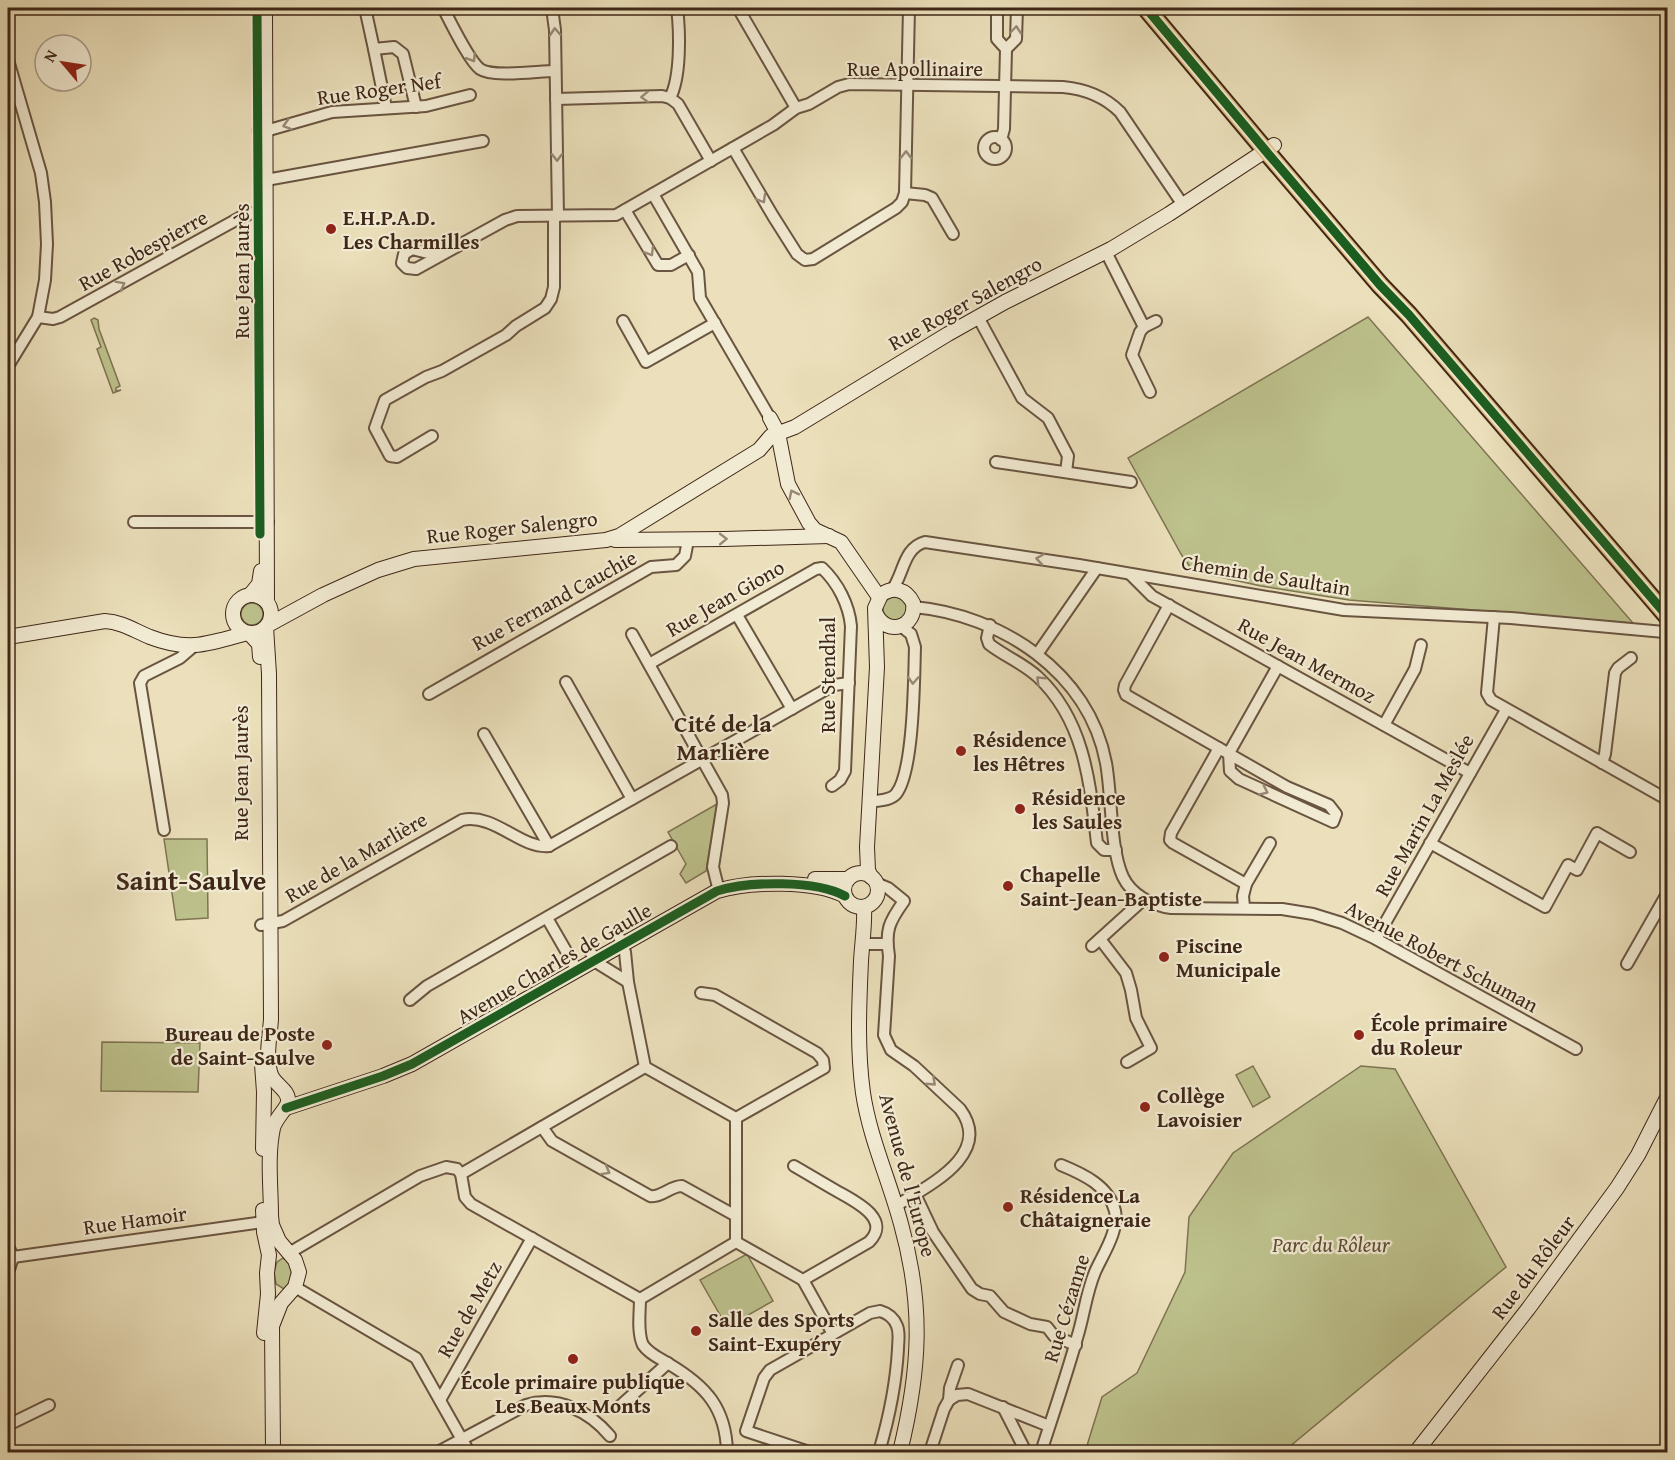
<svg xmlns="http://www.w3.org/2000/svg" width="1675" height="1460" font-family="'Gentium Book Plus',serif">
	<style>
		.green { fill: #bdc18c; stroke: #7e7452; stroke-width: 1.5 }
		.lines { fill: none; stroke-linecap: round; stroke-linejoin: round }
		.street-casing { stroke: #6a5541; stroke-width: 14 }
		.secondary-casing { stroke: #3f2718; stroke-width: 16 }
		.primary-casing { stroke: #3f2718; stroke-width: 20 }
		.street { stroke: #f2ebd3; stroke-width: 10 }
		.secondary { stroke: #f2ebd3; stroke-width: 14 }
		.primary { stroke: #e6c07e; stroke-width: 16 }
		.cycleway-casing { stroke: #f2ebd3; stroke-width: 13 }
		.cycleway { stroke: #1b5e20; stroke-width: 9 }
		.oneway { stroke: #988976 }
		.poi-dot { fill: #8f2418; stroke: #f2ebd3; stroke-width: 2 }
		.labels { text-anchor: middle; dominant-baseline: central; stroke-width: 4.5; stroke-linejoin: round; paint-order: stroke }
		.street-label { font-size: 21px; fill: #3f2718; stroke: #f2ebd3 }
		.poi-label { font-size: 21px; font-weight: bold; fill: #3f2718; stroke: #f2ebd3; text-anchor: start }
		.park-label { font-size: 21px; font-style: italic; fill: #5e4e35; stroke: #f2ebd3 }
		.quarter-label { font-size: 24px; font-weight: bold; fill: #3f2718; stroke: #f2ebd3 }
		.district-label { font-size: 27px; font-weight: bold; fill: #3f2718; stroke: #f2ebd3 }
	</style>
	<rect width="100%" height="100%" fill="#ebe0bb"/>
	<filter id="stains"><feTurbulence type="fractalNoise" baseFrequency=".00333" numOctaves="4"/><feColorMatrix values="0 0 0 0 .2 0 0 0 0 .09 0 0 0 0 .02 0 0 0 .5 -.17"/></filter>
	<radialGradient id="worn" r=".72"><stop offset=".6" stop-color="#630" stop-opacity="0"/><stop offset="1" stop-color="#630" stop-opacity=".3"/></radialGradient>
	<g class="green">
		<path d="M1368 317 1633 623 1349 600 1261 586 1193 571 1181 554 1128 458Z"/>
		<path d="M94 318 98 320 99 329 120 386 116 388V391L121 390 113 393 97 349 101 347 91 320Z"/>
		<circle cx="895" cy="609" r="12"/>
		<circle cx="252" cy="614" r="11"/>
		<path d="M717 804 706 871 686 883 680 874 686 864 668 832Z"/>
		<path d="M164 839H207L208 918 176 920Z"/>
		<path d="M102 1042 200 1043 198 1092 101 1091Z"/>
		<path d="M1253 1066 1270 1097 1253 1107 1236 1075Z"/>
		<path d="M1361 1066 1395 1069 1506 1267 1283 1452H1085L1102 1397 1137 1373 1185 1272 1189 1217 1233 1153Z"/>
		<path d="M747 1254 773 1301 727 1327 700 1280Z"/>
		<path d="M283 1258C296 1264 292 1277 287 1288L284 1289 276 1284 274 1272 277 1262Z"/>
	</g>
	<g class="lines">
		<defs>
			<g id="street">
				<path d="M365 8 374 49 394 47 403 54 416 107"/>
				<path d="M443 8C450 21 469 61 480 69 493 78 538 71 555 71"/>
				<path d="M552 8 555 30 558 216"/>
				<path d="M738 8 796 108"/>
				<path d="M997 8V39L1006 49 1004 129 1001 140"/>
				<path d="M374 49 386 108"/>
				<path d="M1006 49 1016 39 1017 8"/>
				<path d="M8 60 41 173 45 202 47 244 45 280 38 317 8 366"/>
				<path d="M670 98C681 77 680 32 677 8"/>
				<path d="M556 99 662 96 670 98 678 104 711 161"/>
				<path d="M258 130H269L332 112 426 106 470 95"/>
				<circle cx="995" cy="148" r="11"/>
				<path d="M733 148 773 216 797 254 805 260 813 259 896 208 902 202 905 193 909 8"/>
				<path d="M266 180 483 141"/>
				<path d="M905 193 925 195 932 198 953 234"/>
				<path d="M653 194 698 272 700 298 770 418"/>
				<path d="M625 210 658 265H671L689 255"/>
				<path d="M1106 252 1144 327 1156 321"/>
				<path d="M440 256 412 249 404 254 402 263 407 268 416 269 505 220 517 216 616 215 773 125 796 108 809 104 838 87 849 84 1063 87C1085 89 1104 96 1120 112L1183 205"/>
				<path d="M38 317 53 319 60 317 243 216 253 213H266"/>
				<path d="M978 317 1022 398 1048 418 1068 456 1066 472"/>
				<path d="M623 321 646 362 715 323"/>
				<path d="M1144 327 1140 332 1132 355 1150 392"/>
				<path d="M432 436 397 457 390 456 375 428 385 400 426 377 442 371 506 335 516 326 545 308 551 299 554 287V216"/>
				<path d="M996 462 1131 482"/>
				<path d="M134 522H268"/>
				<path d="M1130 574 1152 596 1470 773"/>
				<path d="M892 590C904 574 903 548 925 542L1079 565 1344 610 1511 618 1664 632"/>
				<path d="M1169 605 1125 685 1124 690 1126 695 1287 787 1329 805 1336 814 1333 822 1239 779 1230 771 1229 753 1278 666"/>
				<path d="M914 607C1001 615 1089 672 1106 763 1112 796 1110 849 1123 877 1131 894 1152 906 1171 908L1282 909 1313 914 1342 923 1376 939 1576 1049"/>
				<path d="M737 615 792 709"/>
				<path d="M1494 617 1487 693 1491 700 1668 800"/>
				<path d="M990 625 987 638 989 644C1004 656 1023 663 1038 677 1085 721 1090 784 1097 843L1104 850H1116"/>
				<path d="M632 634 722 795 723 803 713 867 719 891"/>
				<path d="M1038 653 1097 568"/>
				<path d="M649 664 816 569 822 568C838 583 849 605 851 626L845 771 840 780 832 786"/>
				<path d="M566 682 632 799"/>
				<path d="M429 694 644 571 651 567 676 565 685 556 688 540"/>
				<path d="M1384 725 1415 669 1421 645"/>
				<path d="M484 734 549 846"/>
				<path d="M1219 748 1171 833 1170 840 1173 843 1246 884 1243 896 1244 907"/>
				<path d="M1602 763 1605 754 1615 673 1618 668 1631 658"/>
				<path d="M870 802C878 800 890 801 896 794 914 772 914 678 915 647L911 634 902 627"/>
				<path d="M164 830 140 683 144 676 180 658 194 646"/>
				<path d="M1430 843 1545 907 1568 865 1577 870 1597 833 1630 852"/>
				<path d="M549 846 834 685 849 683"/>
				<path d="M876 883 888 888 904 901C889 922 885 930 889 956L884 1035 891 1050 914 1066 960 1109C994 1155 927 1186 896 1206"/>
				<path d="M1246 884 1270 843"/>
				<path d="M547 918 577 970"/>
				<path d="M261 925 283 921 462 820C495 813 520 849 549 846"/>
				<path d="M619 937 625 952 628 982 645 1067"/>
				<path d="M1100 939 1126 973 1131 990 1136 1018 1151 1048 1127 1062"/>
				<path d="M1376 939 1506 710"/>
				<path d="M862 944H886"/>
				<path d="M1092 946 1144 899"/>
				<path d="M591 953 599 964 628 982"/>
				<path d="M1627 964 1668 892"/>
				<path d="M701 993 715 995 817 1053 823 1060 824 1068 736 1118"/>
				<path d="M410 1000 427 986 671 846"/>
				<path d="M645 1067 736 1118V1242L640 1299 471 1204 465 1197 461 1174Z"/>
				<path d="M542 1127 552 1141 650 1196C661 1198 670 1186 682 1186L736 1216"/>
				<path d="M794 1166C808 1174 821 1182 835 1190 852 1200 893 1218 869 1242L803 1280"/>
				<path d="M915 1194 933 1232 972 1289 980 1294 990 1296 1004 1312 1030 1324 1047 1327 1054 1336 1076 1345"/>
				<path d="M736 1242 803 1280 833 1334"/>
				<path d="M8 1246 13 1257 8 1273"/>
				<path d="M289 1253 420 1176 446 1167 457 1169 461 1174"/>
				<path d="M13 1257 263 1222"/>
				<path d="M295 1287 416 1358 469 1452"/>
				<path d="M640 1299C640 1312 637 1333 643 1345 649 1354 661 1359 669 1364 706 1386 726 1408 727 1452"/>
				<path d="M440 1400 532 1238"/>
				<path d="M949 1400 957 1395 968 1394 1049 1426"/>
				<path d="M620 1406 668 1363"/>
				<path d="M1003 1407 1026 1452"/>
				<path d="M8 1425 49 1405"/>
				<path d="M438 1452 526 1405C558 1395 590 1412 610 1436"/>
				<path d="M809 1452 746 1431 764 1378 770 1370 870 1313 880 1311C887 1313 894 1318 897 1326 900 1333 898 1342 898 1349 896 1385 889 1418 879 1452"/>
				<path d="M930 1452 944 1409 949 1400 950 1388 958 1365"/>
				<path d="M1041 1452C1053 1415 1066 1377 1077 1338 1084 1316 1086 1293 1095 1272 1103 1254 1119 1231 1115 1211 1109 1186 1083 1174 1061 1165"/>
			</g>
			<g id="secondary">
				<path d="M265 8 267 602"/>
				<path d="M770 418 778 433 788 484 809 523 815 530 841 542 879 597"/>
				<path d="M615 540 724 539 829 536"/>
				<circle cx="252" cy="614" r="19"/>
				<path d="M250 595 259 584 261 571"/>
				<path d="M268 625 323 595 378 570 414 559 606 540 619 536 759 450 771 436 795 427 948 334 1005 302 1111 249 1169 214 1274 145"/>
				<path d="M266 627 269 674 271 1019C270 1036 265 1058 271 1075 275 1085 289 1090 288 1101 288 1108 276 1117 273 1128 267 1156 271 1188 271 1216L272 1225 279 1241 295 1260 299 1272 295 1287 281 1303 272 1326 273 1452"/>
				<path d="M249 633 259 644 260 657"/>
				<path d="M8 637 105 621C122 622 135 631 150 637 189 652 208 644 247 633"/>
				<circle cx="861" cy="890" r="17"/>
				<path d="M871 877 868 870 867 847 877 667 875 608 881 595C893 586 906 589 913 603 917 627 887 637 876 614"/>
				<path d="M815 879H848"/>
				<path d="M864 907C865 925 862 943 861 961 859 1006 857 1049 863 1093 870 1139 889 1179 901 1224 924 1306 920 1370 900 1452"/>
				<path d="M262 1064 264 1092 263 1149"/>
				<path d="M286 1108 383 1076 412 1064 717 891C749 881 816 880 845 896"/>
				<path d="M263 1210 264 1232 269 1255 267 1273 268 1294 264 1333"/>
				<path d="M1416 1452 1528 1309 1617 1188 1638 1155 1668 1096"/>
			</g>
			<path id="primary" d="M1146 8 1265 150 1380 285 1409 315 1668 617"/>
		</defs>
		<use href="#street" class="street-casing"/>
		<use href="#secondary" class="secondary-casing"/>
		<use href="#primary" class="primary-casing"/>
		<use href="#street" class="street"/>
		<use href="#secondary" class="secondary"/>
		<use href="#primary" class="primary"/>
		<defs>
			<g id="cycleway">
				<path d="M257 8 260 534"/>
				<path d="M1146 8 1265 150 1380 285 1409 315 1668 617"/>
				<path d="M286 1108 383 1076 412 1064 717 891C749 881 816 880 845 896"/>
			</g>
		</defs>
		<use href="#cycleway" class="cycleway-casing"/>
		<use href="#cycleway" class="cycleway"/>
	</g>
	<defs><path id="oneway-chevron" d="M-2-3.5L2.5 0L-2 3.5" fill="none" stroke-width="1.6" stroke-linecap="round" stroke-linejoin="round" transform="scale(1.5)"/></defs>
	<g class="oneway">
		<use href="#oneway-chevron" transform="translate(1016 30) rotate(-85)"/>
		<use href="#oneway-chevron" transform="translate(555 32) rotate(-93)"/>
		<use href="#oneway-chevron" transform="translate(472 58) rotate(58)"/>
		<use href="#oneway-chevron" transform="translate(645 97) rotate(178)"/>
		<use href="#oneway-chevron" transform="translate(287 125) rotate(164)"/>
		<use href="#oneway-chevron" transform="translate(906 155) rotate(-89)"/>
		<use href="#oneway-chevron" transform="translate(557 157) rotate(89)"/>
		<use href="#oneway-chevron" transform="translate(762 199) rotate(60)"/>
		<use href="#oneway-chevron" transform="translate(650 252) rotate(59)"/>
		<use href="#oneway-chevron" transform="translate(121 285) rotate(-29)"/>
		<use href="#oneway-chevron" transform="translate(793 494) rotate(-117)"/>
		<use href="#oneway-chevron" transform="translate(723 539) rotate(-1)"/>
		<use href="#oneway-chevron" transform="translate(1040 559) rotate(-171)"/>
		<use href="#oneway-chevron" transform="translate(913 680) rotate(93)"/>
		<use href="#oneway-chevron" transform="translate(1040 680) rotate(-135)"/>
		<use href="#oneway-chevron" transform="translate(1264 791) rotate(25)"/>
		<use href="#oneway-chevron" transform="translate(932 1082) rotate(43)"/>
		<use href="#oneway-chevron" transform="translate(606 1171) rotate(29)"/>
	</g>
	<g class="poi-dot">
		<circle cx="331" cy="229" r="6"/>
		<circle cx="961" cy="751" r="6"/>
		<circle cx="1020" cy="809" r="6"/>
		<circle cx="1008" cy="886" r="6"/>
		<circle cx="1164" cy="957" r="6"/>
		<circle cx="1359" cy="1035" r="6"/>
		<circle cx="327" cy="1045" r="6"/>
		<circle cx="1145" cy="1107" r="6"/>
		<circle cx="1008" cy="1207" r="6"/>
		<circle cx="696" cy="1331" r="6"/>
		<circle cx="573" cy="1359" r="6"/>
	</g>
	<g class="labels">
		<g class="street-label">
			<text x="915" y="68">Rue Apollinaire</text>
			<text transform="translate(379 89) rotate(-8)">Rue Roger Nef</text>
			<text transform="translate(143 250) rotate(-29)">Rue Robespierre</text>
			<text transform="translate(241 271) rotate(-90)">Rue Jean Jaurès</text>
			<text transform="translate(965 303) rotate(-29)">Rue Roger Salengro</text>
			<text transform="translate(512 527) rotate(-6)">Rue Roger Salengro</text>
			<text transform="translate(1266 575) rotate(9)">Chemin de Saultain</text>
			<text transform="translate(725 598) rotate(-30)">Rue Jean Giono</text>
			<text transform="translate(554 600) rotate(-29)">Rue Fernand Cauchie</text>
			<text transform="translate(1307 660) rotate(29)">Rue Jean Mermoz</text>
			<text transform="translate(827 675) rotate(-90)">Rue Stendhal</text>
			<text transform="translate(240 773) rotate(-90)">Rue Jean Jaurès</text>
			<text transform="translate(1424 815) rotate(-61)">Rue Marin La Meslée</text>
			<text transform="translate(356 857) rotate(-30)">Rue de la Marlière</text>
			<text transform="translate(1442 956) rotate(28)">Avenue Robert Schuman</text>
			<text transform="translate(554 963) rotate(-30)">Avenue Charles de Gaulle</text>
			<text transform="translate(908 1175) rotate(75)">Avenue de l'Europe</text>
			<text transform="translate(135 1220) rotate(-8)">Rue Hamoir</text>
			<text transform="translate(1533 1267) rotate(-53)">Rue du Rôleur</text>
			<text transform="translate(1066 1308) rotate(-73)">Rue Cézanne</text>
			<text transform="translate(469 1309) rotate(-60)">Rue de Metz</text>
		</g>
		<g class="poi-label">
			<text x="343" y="217">E.H.P.A.D.<tspan x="343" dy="24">Les Charmilles</tspan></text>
			<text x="973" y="739">Résidence<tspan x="973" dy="24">les Hêtres</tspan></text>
			<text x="1032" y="797">Résidence<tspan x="1032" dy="24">les Saules</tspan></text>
			<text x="1020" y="874">Chapelle<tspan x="1020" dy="24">Saint-Jean-Baptiste</tspan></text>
			<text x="1176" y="945">Piscine<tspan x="1176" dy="24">Municipale</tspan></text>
			<text x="1371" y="1023">École primaire<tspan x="1371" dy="24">du Roleur</tspan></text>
			<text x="315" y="1033" text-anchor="end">Bureau de Poste<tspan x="315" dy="24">de Saint-Saulve</tspan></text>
			<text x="1157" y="1095">Collège<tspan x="1157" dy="24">Lavoisier</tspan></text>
			<text x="1020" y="1195">Résidence La<tspan x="1020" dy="24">Châtaigneraie</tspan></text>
			<text x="708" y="1319">Salle des Sports<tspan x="708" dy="24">Saint-Exupéry</tspan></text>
			<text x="573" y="1381" text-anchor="middle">École primaire publique<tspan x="573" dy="24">Les Beaux Monts</tspan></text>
		</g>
		<g class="park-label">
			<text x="1331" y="1244">Parc du Rôleur</text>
		</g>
		<g class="quarter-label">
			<text x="723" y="723">Cité de la<tspan x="723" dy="28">Marlière</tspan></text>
		</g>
		<g class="district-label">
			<text x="191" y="880">Saint-Saulve</text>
		</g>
	</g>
	<rect width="1675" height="1460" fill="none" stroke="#ebe0bb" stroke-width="30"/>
	<rect x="9" y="9" width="1657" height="1442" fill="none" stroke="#3f2718" stroke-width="3"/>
	<rect x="15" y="15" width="1645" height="1430" fill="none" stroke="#3f2718" stroke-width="1.5"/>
	<g transform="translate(63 63) rotate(299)"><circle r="28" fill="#f2ebd3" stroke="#aa9d88" stroke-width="1.5"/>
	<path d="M0-4.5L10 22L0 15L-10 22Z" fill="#8f2418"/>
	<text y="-9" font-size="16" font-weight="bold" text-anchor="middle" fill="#3f2718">N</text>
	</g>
	<rect width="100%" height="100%" filter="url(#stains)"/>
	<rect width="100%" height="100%" fill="url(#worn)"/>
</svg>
